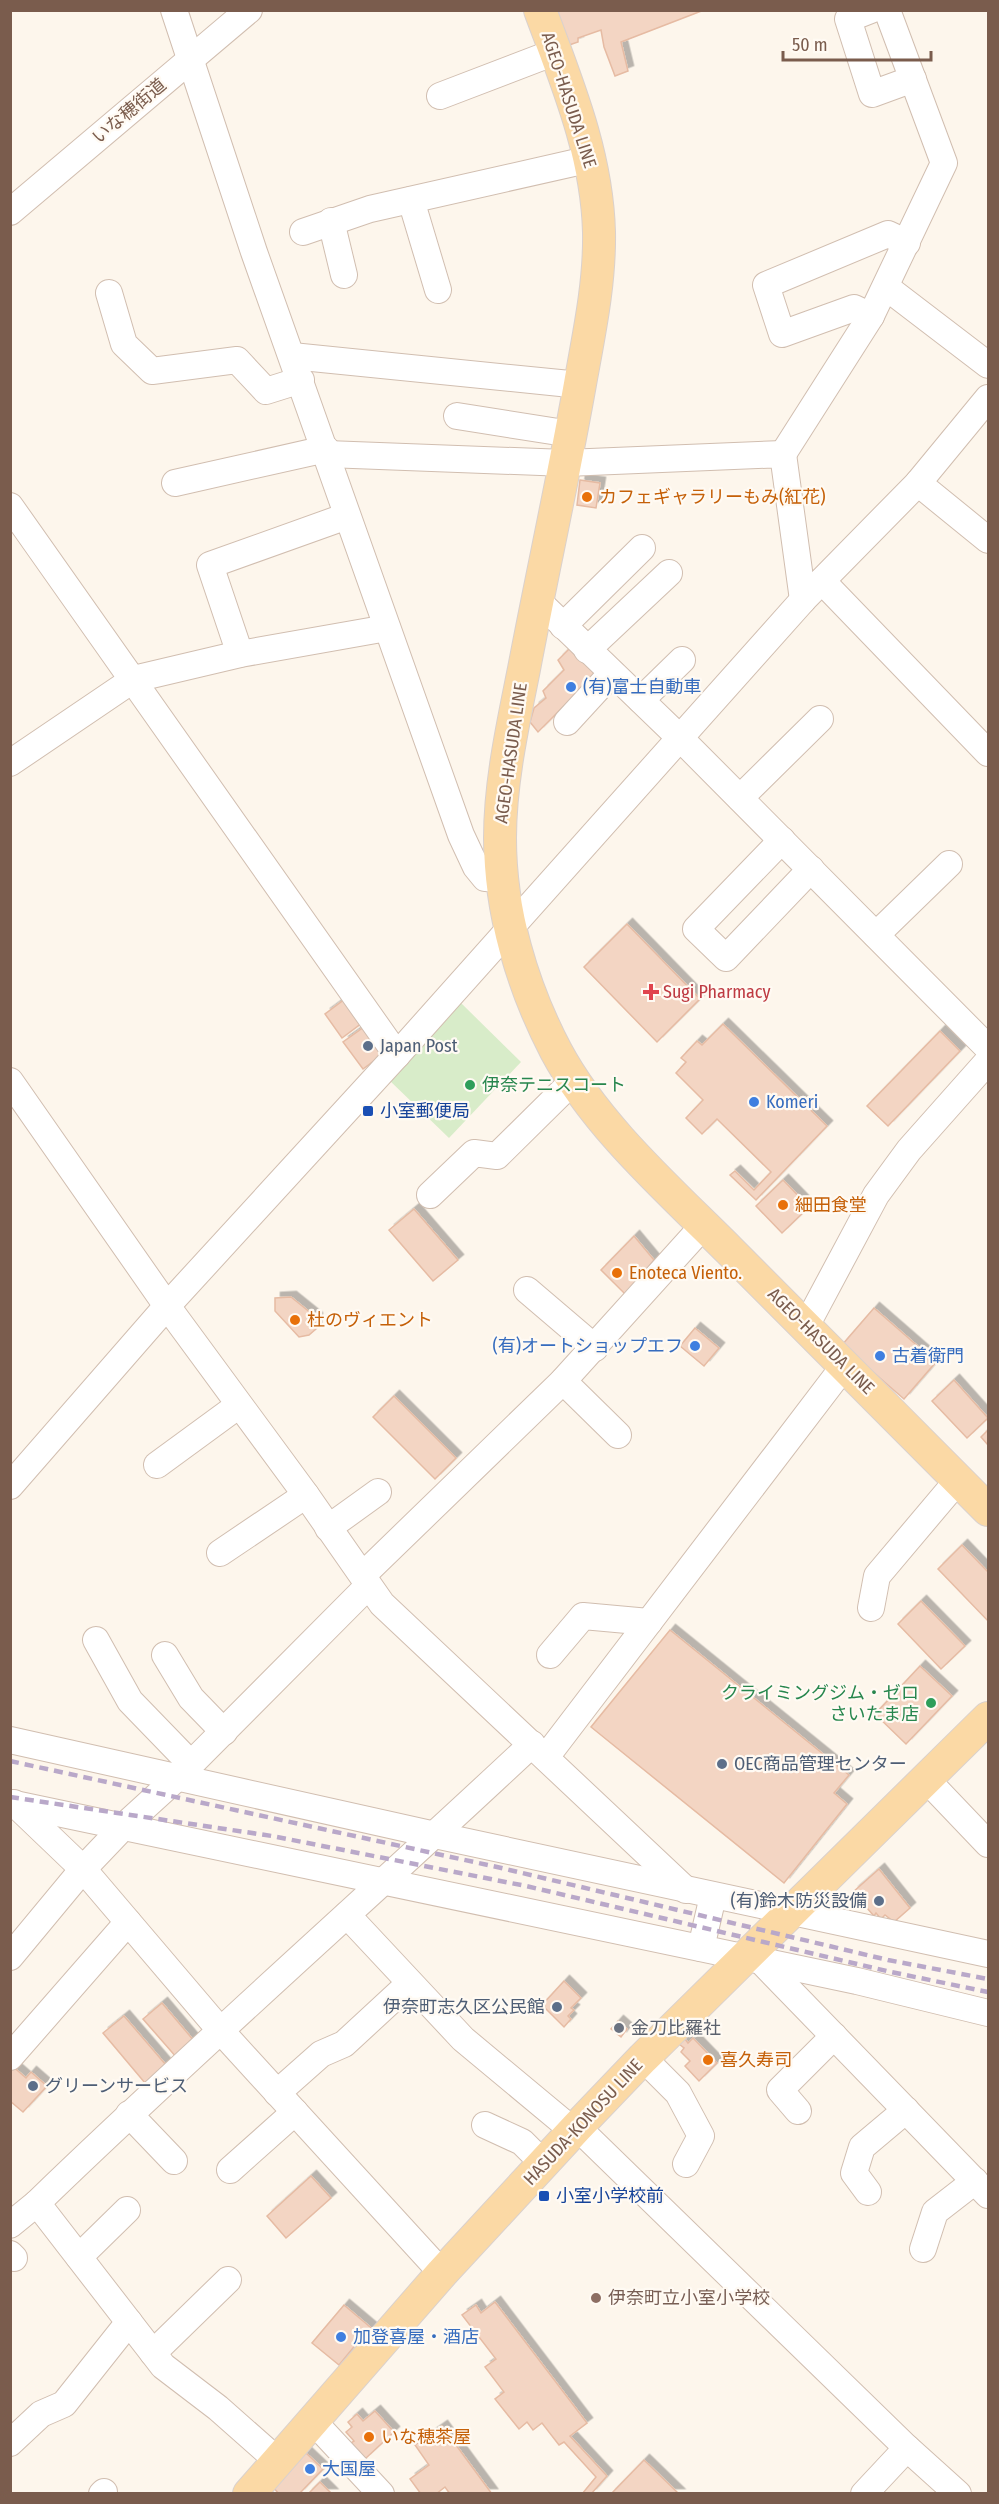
<svg xmlns="http://www.w3.org/2000/svg" width="999" height="2504" font-family="'Fira Sans Condensed','Noto Sans JP',sans-serif">
	<style>
		.green { fill: #d8ecc9 }
		.building { fill: #f3d5c3; stroke: #e6bba3; stroke-width: 1.5; filter: url(#shadow) }
		.lines { fill: none; stroke-linecap: round; stroke-linejoin: round }
		.minor-casing { stroke: #d1beb0; stroke-width: 28 }
		.major-casing { stroke: #dad1cd; stroke-width: 34 }
		.minor { stroke: #fff; stroke-width: 26 }
		.major { stroke: #fbd9a5; stroke-width: 32 }
		.rail { stroke: #b9a8c9; stroke-width: 4.5; stroke-dasharray: 9 6; stroke-linecap: butt }
		.food-dot { fill: #e8710a; stroke: #fffaf3; stroke-width: 2 }
		.shop-dot { fill: #3f7fe0; stroke: #fffaf3; stroke-width: 2 }
		.health-dot { fill: #e0444e; stroke: #fffaf3; stroke-width: 2 }
		.service-dot { fill: #5c6f8a; stroke: #fffaf3; stroke-width: 2 }
		.leisure-dot { fill: #2e9e5b; stroke: #fffaf3; stroke-width: 2 }
		.transit-dot { fill: #1a4fb4; stroke: #fffaf3; stroke-width: 2 }
		.worship-dot { fill: #6b7280; stroke: #fffaf3; stroke-width: 2 }
		.education-dot { fill: #8d6e63; stroke: #fffaf3; stroke-width: 2 }
		.labels { text-anchor: middle; dominant-baseline: central; stroke-width: 4.5; stroke-linejoin: round; paint-order: stroke }
		.street-label { font-size: 18px; fill: #7a5c4d; stroke: #fffaf3 }
		.food-label { font-size: 18px; fill: #c56008; stroke: #fffaf3; text-anchor: start }
		.shop-label { font-size: 18px; fill: #366cbe; stroke: #fffaf3; text-anchor: start }
		.health-label { font-size: 18px; fill: #be3a42; stroke: #fffaf3; text-anchor: start }
		.service-label { font-size: 18px; fill: #4e5e75; stroke: #fffaf3; text-anchor: start }
		.leisure-label { font-size: 18px; fill: #27864d; stroke: #fffaf3; text-anchor: start }
		.transit-label { font-size: 18px; fill: #164399; stroke: #fffaf3; text-anchor: start }
		.worship-label { font-size: 18px; fill: #5b616d; stroke: #fffaf3; text-anchor: start }
		.education-label { font-size: 18px; fill: #785e54; stroke: #fffaf3; text-anchor: start }
	</style>
	<defs>
		<filter id="shadow"><feDropShadow dx="5.5" dy="-5.5" stdDeviation="0" flood-color="#0004"/></filter>
	</defs>
	<rect width="100%" height="100%" fill="#fdf6ec"/>
	<path class="green" d="M461 1003 521 1062 449 1138 388 1079Z"/>
	<g class="building">
		<path d="M564 10H704L621 42 628 71 615 76 604 47 601 30 578 38V42L569 45 554 13Z"/>
		<path d="M580 480 600 483 596 508 577 505Z"/>
		<path d="M572 646 597 673 538 732 530 722 534 708 546 698 543 691 564 670 558 660Z"/>
		<path d="M627 924 700 999 657 1042 584 967Z"/>
		<path d="M345 999 362 1023 342 1038 325 1014Z"/>
		<path d="M723 1024 827 1126 756 1200 730 1175 735 1171 754 1190 771 1172 717 1119 702 1134 686 1118 703 1100 676 1073 686 1062 681 1058 697 1041 702 1045Z"/>
		<path d="M364 1027 383 1054 363 1069 343 1042Z"/>
		<path d="M940 1031 960 1051 888 1126 867 1106Z"/>
		<path d="M783 1180 809 1207 782 1233 756 1206Z"/>
		<path d="M414 1209 458 1260 433 1281 389 1230Z"/>
		<path d="M634 1236 654 1260 626 1295 601 1270Z"/>
		<path d="M291 1297 317 1318 316 1329 309 1335 299 1337 275 1311V1298Z"/>
		<path d="M874 1308 936 1362 904 1399 842 1345Z"/>
		<path d="M695 1328 719 1348 704 1366 680 1346Z"/>
		<path d="M954 1380 988 1418 967 1438 932 1401Z"/>
		<path d="M394 1396 456 1458 435 1479 373 1417Z"/>
		<path d="M988 1430V1445L981 1437Z"/>
		<path d="M962 1545 988 1572V1621L938 1569Z"/>
		<path d="M921 1601 965 1646 941 1669 898 1624Z"/>
		<path d="M670 1630 849 1775 834 1793 847 1804 784 1883 591 1727Z"/>
		<path d="M920 1666 952 1696 906 1744 875 1714Z"/>
		<path d="M879 1869 910 1908 894 1922 885 1915 881 1919 876 1913 874 1916 853 1892Z"/>
		<path d="M564 1981 581 1998 571 2008 574 2010 568 2016 571 2019 564 2027 542 2005Z"/>
		<path d="M162 2003 195 2042 177 2058 143 2019Z"/>
		<path d="M124 2016 166 2065 145 2083 103 2033Z"/>
		<path d="M618 2021 627 2029 621 2037 611 2029Z"/>
		<path d="M693 2038 717 2063 699 2081 685 2066 690 2061 681 2052 684 2048 679 2044 685 2039 688 2043Z"/>
		<path d="M10 2064 26 2078 31 2072 47 2086 23 2112 10 2101Z"/>
		<path d="M311 2176 331 2198 286 2238 267 2216Z"/>
		<path d="M495 2302 587 2423 570 2436 607 2476 591 2494H582L596 2477 564 2442 559 2445 542 2423 533 2430 527 2422 519 2429 495 2399 504 2392 485 2367 496 2359 462 2315 476 2305 481 2313Z"/>
		<path d="M344 2305 376 2332 363 2348 357 2343 339 2365 312 2343Z"/>
		<path d="M375 2411 394 2432 365 2459 351 2443 354 2441 346 2432 352 2427 348 2422 357 2414 363 2421Z"/>
		<path d="M442 2426 492 2494H450L445 2487 436 2494H421L410 2479 429 2465 415 2445Z"/>
		<path d="M306 2453 323 2469 299 2494H279L273 2487Z"/>
		<path d="M644 2460 679 2494H611Z"/>
		<path d="M320 2482 332 2494H308Z"/>
	</g>
	<g class="lines">
		<defs>
			<g id="minor">
				<path d="M174 10 254 252 461 835 476 867 485 878 502 879"/>
				<path d="M871 10 848 19 872 94 913 79"/>
				<path d="M440 96 555 52"/>
				<path d="M411 200 438 290"/>
				<path d="M10 212 249 10"/>
				<path d="M331 221 344 275"/>
				<path d="M303 232 370 209 591 159"/>
				<path d="M886 287 988 365"/>
				<path d="M109 293 124 344 152 371 237 360 266 391 301 380"/>
				<path d="M871 316 854 308 782 334 766 285 888 234 907 243"/>
				<path d="M292 356 580 385"/>
				<path d="M457 416 571 434"/>
				<path d="M327 454 566 463 783 454 803 600"/>
				<path d="M783 454 871 316 944 163 887 10"/>
				<path d="M175 483 326 449"/>
				<path d="M918 483 988 540"/>
				<path d="M10 506 397 1055"/>
				<path d="M822 581 988 753"/>
				<path d="M537 600 680 738 988 1048"/>
				<path d="M563 626 642 548"/>
				<path d="M587 650 669 573"/>
				<path d="M240 654 210 565 347 516"/>
				<path d="M641 700 682 660"/>
				<path d="M567 722 612 673"/>
				<path d="M10 763 134 679 240 654 387 628"/>
				<path d="M740 798 820 719"/>
				<path d="M782 840 696 929 726 958 811 869"/>
				<path d="M876 935 949 864"/>
				<path d="M10 1081 167 1306 306 1495 382 1604 686 1890"/>
				<path d="M430 1195 474 1153 497 1156 574 1080"/>
				<path d="M527 1290 595 1348"/>
				<path d="M806 1326 876 1195 909 1150 988 1061"/>
				<path d="M563 1381 618 1435"/>
				<path d="M157 1465 239 1405"/>
				<path d="M10 1486 167 1306 397 1055 803 600 918 483 988 398"/>
				<path d="M328 1528 378 1492"/>
				<path d="M220 1553 306 1495"/>
				<path d="M363 1575 563 1381 704 1225"/>
				<path d="M871 1608 877 1576 958 1480"/>
				<path d="M96 1640 130 1701 191 1764"/>
				<path d="M165 1655 191 1698 224 1732"/>
				<path d="M550 1655 583 1616 649 1622"/>
				<path d="M10 1740 435 1835 988 1954"/>
				<path d="M546 1757 845 1365"/>
				<path d="M926 1779 988 1844"/>
				<path d="M10 1803 857 1981 988 2013"/>
				<path d="M14 1803 83 1869 220 2030 442 2273"/>
				<path d="M347 1915 463 2039 564 2123 577 2127 907 2448 958 2494"/>
				<path d="M701 1948 713 1896"/>
				<path d="M10 1957 83 1869 124 1826 179 1776 368 1586"/>
				<path d="M761 1961 988 2195"/>
				<path d="M10 2057 128 1922"/>
				<path d="M643 2058 678 2093 701 2136 686 2164"/>
				<path d="M277 2093 321 2054 344 2044 410 1983"/>
				<path d="M798 2111 780 2090 834 2036"/>
				<path d="M129 2114 174 2161"/>
				<path d="M485 2125 522 2142 543 2163"/>
				<path d="M230 2170 295 2112"/>
				<path d="M868 2192 854 2173 862 2147 906 2110"/>
				<path d="M10 2225 37 2203"/>
				<path d="M923 2249 935 2212 975 2181"/>
				<path d="M10 2254 14 2258"/>
				<path d="M79 2257 127 2210"/>
				<path d="M153 2353 228 2280"/>
				<path d="M313 2421 381 2494"/>
				<path d="M10 2443 41 2414 64 2404 129 2322"/>
				<path d="M278 2461 218 2408 163 2366 37 2203C199 2046 368 1898 532 1744"/>
				<path d="M102 2494 104 2492"/>
				<path d="M864 2494 907 2448"/>
			</g>
			<g id="major">
				<path d="M540 10C567 83 597 154 599 232 600 283 589 334 580 384 563 480 542 574 524 669 513 724 500 782 500 838 500 912 522 986 556 1051 596 1126 669 1190 729 1250 816 1337 902 1424 988 1510"/>
				<path d="M249 2494 442 2273 577 2127 643 2058 988 1718"/>
			</g>
		</defs>
		<use href="#minor" class="minor-casing"/>
		<use href="#major" class="major-casing"/>
		<use href="#minor" class="minor"/>
		<use href="#major" class="major"/>
		<g class="rail">
			<path d="M10 1761 497 1867 888 1960 988 1979"/>
			<path d="M10 1797 272 1836 526 1886 891 1972 988 1992"/>
		</g>
	</g>
	<g class="food-dot">
		<circle cx="587" cy="497" r="6"/>
		<circle cx="783" cy="1205" r="6"/>
		<circle cx="617" cy="1273" r="6"/>
		<circle cx="295" cy="1320" r="6"/>
		<circle cx="708" cy="2060" r="6"/>
		<circle cx="369" cy="2437" r="6"/>
	</g>
	<g class="shop-dot">
		<circle cx="571" cy="687" r="6"/>
		<circle cx="754" cy="1102" r="6"/>
		<circle cx="695" cy="1346" r="6"/>
		<circle cx="880" cy="1356" r="6"/>
		<circle cx="341" cy="2337" r="6"/>
		<circle cx="310" cy="2469" r="6"/>
	</g>
	<path class="health-dot" d="M648 983h6v6h6v6h-6v6h-6v-6h-6v-6h6z"/>
	<g class="service-dot">
		<circle cx="368" cy="1046" r="6"/>
		<circle cx="722" cy="1764" r="6"/>
		<circle cx="879" cy="1901" r="6"/>
		<circle cx="557" cy="2007" r="6"/>
		<circle cx="33" cy="2086" r="6"/>
	</g>
	<g class="leisure-dot">
		<circle cx="470" cy="1085" r="6"/>
		<circle cx="931" cy="1703" r="6"/>
	</g>
	<g class="transit-dot">
		<rect x="362" y="1105" width="12" height="12" rx="3"/>
		<rect x="538" y="2190" width="12" height="12" rx="3"/>
	</g>
	<circle class="worship-dot" cx="619" cy="2028" r="6"/>
	<circle class="education-dot" cx="596" cy="2298" r="6"/>
	<g class="labels">
		<g class="street-label">
			<text transform="translate(569 100) rotate(72)">AGEO-HASUDA LINE</text>
			<text transform="translate(129 111) rotate(-40)">いな穂街道</text>
			<text transform="translate(511 753) rotate(-82)">AGEO-HASUDA LINE</text>
			<text transform="translate(821 1341) rotate(45)">AGEO-HASUDA LINE</text>
			<text transform="translate(583 2122) rotate(-47)">HASUDA-KONOSU LINE</text>
		</g>
		<g class="food-label">
			<text x="599" y="497">カフェギャラリーもみ(紅花)</text>
			<text x="795" y="1205">細田食堂</text>
			<text x="629" y="1273">Enoteca Viento.</text>
			<text x="307" y="1320">杜のヴィエント</text>
			<text x="720" y="2060">喜久寿司</text>
			<text x="381" y="2437">いな穂茶屋</text>
		</g>
		<g class="shop-label">
			<text x="583" y="687">(有)富士自動車</text>
			<text x="766" y="1102">Komeri</text>
			<text x="683" y="1346" text-anchor="end">(有)オートショップエフ</text>
			<text x="892" y="1356">古着衛門</text>
			<text x="353" y="2337">加登喜屋・酒店</text>
			<text x="322" y="2469">大国屋</text>
		</g>
		<g class="health-label">
			<text x="663" y="992">Sugi Pharmacy</text>
		</g>
		<g class="service-label">
			<text x="380" y="1046">Japan Post</text>
			<text x="734" y="1764">OEC商品管理センター</text>
			<text x="867" y="1901" text-anchor="end">(有)鈴木防災設備</text>
			<text x="545" y="2007" text-anchor="end">伊奈町志久区公民館</text>
			<text x="45" y="2086">グリーンサービス</text>
		</g>
		<g class="leisure-label">
			<text x="482" y="1085">伊奈テニスコート</text>
			<text x="919" y="1693" text-anchor="end">クライミングジム・ゼロ<tspan x="919" dy="21">さいたま店</tspan></text>
		</g>
		<g class="transit-label">
			<text x="380" y="1111">小室郵便局</text>
			<text x="556" y="2196">小室小学校前</text>
		</g>
		<g class="worship-label">
			<text x="631" y="2028">金刀比羅社</text>
		</g>
		<g class="education-label">
			<text x="608" y="2298">伊奈町立小室小学校</text>
		</g>
	</g>
	<rect width="999" height="2504" fill="none" stroke="#7a5c4d" stroke-width="24"/>
	<path d="M783 51v9h148v-9" fill="none" stroke="#7a5c4d" stroke-width="3"/>
	<text x="792" y="51" font-size="18" fill="#7a5c4d" stroke="#fffaf3" stroke-width="4.5" paint-order="stroke">50 m</text>
</svg>
